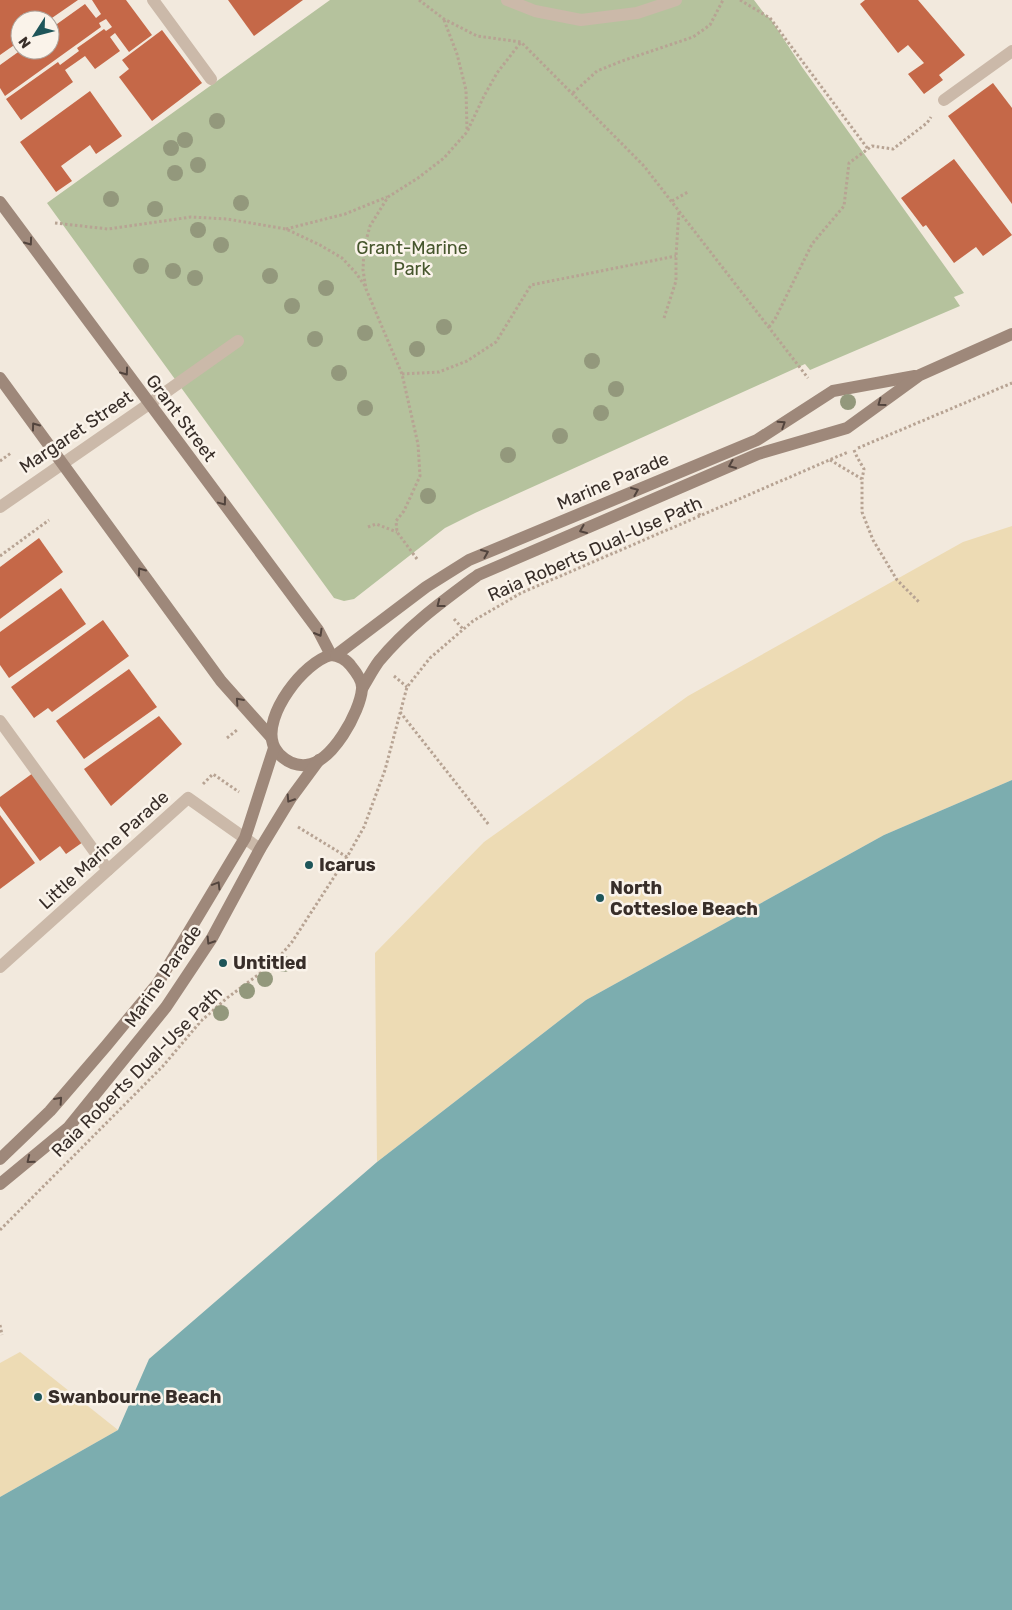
<svg xmlns="http://www.w3.org/2000/svg" width="1012" height="1610" font-family="Rubik,sans-serif">
	<style>
		.green { fill: #b5c29d }
		.sand { fill: #eddbb4 }
		.water { fill: #7cadaf }
		.building { fill: #c56848 }
		.lines { fill: none; stroke-linecap: round; stroke-linejoin: round }
		.path { stroke: #b7a393; stroke-width: 3; stroke-dasharray: 2.5 2.5; stroke-linecap: butt }
		.lane { stroke: #cbb9a9; stroke-width: 12 }
		.street { stroke: #cbb9a9; stroke-width: 12 }
		.secondary { stroke: #9e887a; stroke-width: 12 }
		.tree { fill: #93987c }
		.oneway { stroke: #52443d }
		.poi-dot { fill: #1e5559; stroke: #faf3ea; stroke-width: 2 }
		.labels { text-anchor: middle; dominant-baseline: central; stroke-width: 5; stroke-linejoin: round; paint-order: stroke }
		.park-label { font-size: 18px; fill: #46562d; stroke: #faf3ea }
		.street-label { font-size: 18px; fill: #382e29; stroke: #faf3ea }
		.poi-label { font-size: 18px; font-weight: bold; fill: #382e29; stroke: #faf3ea; text-anchor: start }
	</style>
	<rect width="100%" height="100%" fill="#f2e9dd"/>
	<path class="green" d="M330 0H754L766 16 770 18 802 67 964 293 954 297 960 306 810 370 805 364 475 513 445 528 354 599 344 601 334 598 47 203Z"/>
	<g class="sand">
		<path d="M1012 526V780L884 835 586 1000 377 1162 375 953 484 842 688 696 963 542Z"/>
		<path d="M20 1352 118 1430 0 1497V1363Z"/>
	</g>
	<path class="water" d="M1012 780V1610H0V1497L118 1430 149 1359 377 1162 586 1000 884 835Z"/>
	<g class="building">
		<path d="M0 0H78L49 20H20V41L0 55Z"/>
		<path d="M92 0H126L152 35 129 52 115 33 110 37 120 51 95 69 85 56 65 70 73 82 21 120 6 99 58 62 60 65 79 51 77 48 104 29 106 31 112 27 106 19 99 23 101 27 5 96 0 88V65L21 50H50V29L85 4 96 18 101 14Z"/>
		<path d="M228 0H303L254 36Z"/>
		<path d="M865 0H918L965 55 939 75 943 80 924 94 908 74 924 63 908 45 898 53 860 4Z"/>
		<path d="M162 30 202 83 152 121 119 77 129 69 122 60Z"/>
		<path d="M993 83 1012 108V204L948 116Z"/>
		<path d="M90 91 122 136 96 154 90 145 61 166 72 181 56 192 20 142Z"/>
		<path d="M954 159 1012 235 983 256 976 247 954 263 926 225 923 227 901 198Z"/>
		<path d="M39 538 63 572 0 619V567Z"/>
		<path d="M61 588 86 624 9 678 0 665V632Z"/>
		<path d="M103 620 129 656 52 712 48 708 34 718 11 687Z"/>
		<path d="M129 669 157 707 84 759 56 721Z"/>
		<path d="M159 716 182 744 111 806 84 769Z"/>
		<path d="M33 773 83 842 66 854 60 846 40 861 0 806V797Z"/>
		<path d="M0 815 35 863 0 889Z"/>
	</g>
	<g class="lines">
		<g class="path">
			<path d="M419 0 444 19 477 36 521 42 644 166 808 378"/>
			<path d="M740 0 770 18 868 149"/>
			<path d="M444 20 457 54 466 90 467 130"/>
			<path d="M573 93 597 71 622 61 693 37 710 25 723 0"/>
			<path d="M672 201 688 192"/>
			<path d="M55 223 108 229 191 217 227 219 286 229 320 245 342 258 356 273 365 286"/>
			<path d="M286 229 345 214 387 197"/>
			<path d="M664 318 676 281V256L679 210"/>
			<path d="M769 327 775 319 812 244 844 206 849 163 872 146 893 149 927 123 931 117"/>
			<path d="M402 374 439 372 467 361 496 342 531 285 676 256"/>
			<path d="M858 448 1012 383"/>
			<path d="M854 450 857 457 864 469 862 479"/>
			<path d="M830 460 862 479V512L873 540 897 580 919 602"/>
			<path d="M0 461 11 453"/>
			<path d="M695 504 700 516"/>
			<path d="M368 527 376 524 397 532"/>
			<path d="M0 556 49 520"/>
			<path d="M417 559 397 532 396 521 404 511 420 476 418 444 402 374 366 289 363 270 364 248 370 226 388 197 418 178 444 158 467 132 484 96 497 73 521 42"/>
			<path d="M454 619 463 629"/>
			<path d="M394 676 407 687"/>
			<path d="M400 712 489 825"/>
			<path d="M227 738 237 730"/>
			<path d="M203 784 213 774 239 792"/>
			<path d="M298 827 347 857"/>
			<path d="M0 1230 163 1066 201 1021 227 998 274 963 292 942 347 857 364 827 385 770 407 687 430 658 473 621 521 593 848 452"/>
			<path d="M0 1325 2 1335"/>
		</g>
		<g class="lane">
			<path d="M153 0 211 79"/>
			<path d="M944 100 1012 51"/>
			<path d="M149 404 238 341"/>
			<path d="M0 721 108 870"/>
		</g>
		<g class="street">
			<path d="M507 0 535 11 581 20 637 13 676 0"/>
			<path d="M0 507 149 404"/>
			<path d="M0 967 188 798 260 849"/>
		</g>
		<g class="secondary">
			<path d="M0 202 318 630 331 655"/>
			<path d="M0 378 221 681 271 737"/>
			<path d="M331 655C338 655 347 660 351 666 356 672 363 681 362 689 360 712 332 763 306 765 296 766 286 761 279 754 277 751 274 748 273 744 263 715 304 662 331 655Z"/>
			<path d="M336 655 426 587 469 560 757 440 833 391 915 376"/>
			<path d="M363 687C368 679 373 669 379 661 407 627 443 601 478 575L758 454 847 428 920 375 1012 334"/>
			<path d="M0 1159 50 1111 106 1046 158 983 245 838 274 748"/>
			<path d="M0 1184 68 1128 166 1007 212 938 260 849 291 798 319 760"/>
		</g>
	</g>
	<g class="tree">
		<circle cx="217" cy="121" r="8"/>
		<circle cx="185" cy="140" r="8"/>
		<circle cx="171" cy="148" r="8"/>
		<circle cx="198" cy="165" r="8"/>
		<circle cx="175" cy="173" r="8"/>
		<circle cx="111" cy="199" r="8"/>
		<circle cx="241" cy="203" r="8"/>
		<circle cx="155" cy="209" r="8"/>
		<circle cx="198" cy="230" r="8"/>
		<circle cx="221" cy="245" r="8"/>
		<circle cx="141" cy="266" r="8"/>
		<circle cx="173" cy="271" r="8"/>
		<circle cx="270" cy="276" r="8"/>
		<circle cx="195" cy="278" r="8"/>
		<circle cx="326" cy="288" r="8"/>
		<circle cx="292" cy="306" r="8"/>
		<circle cx="444" cy="327" r="8"/>
		<circle cx="365" cy="333" r="8"/>
		<circle cx="315" cy="339" r="8"/>
		<circle cx="417" cy="349" r="8"/>
		<circle cx="592" cy="361" r="8"/>
		<circle cx="339" cy="373" r="8"/>
		<circle cx="616" cy="389" r="8"/>
		<circle cx="848" cy="402" r="8"/>
		<circle cx="365" cy="408" r="8"/>
		<circle cx="601" cy="413" r="8"/>
		<circle cx="560" cy="436" r="8"/>
		<circle cx="508" cy="455" r="8"/>
		<circle cx="428" cy="496" r="8"/>
		<circle cx="284" cy="964" r="8"/>
		<circle cx="265" cy="979" r="8"/>
		<circle cx="247" cy="991" r="8"/>
		<circle cx="221" cy="1013" r="8"/>
	</g>
	<defs><path id="oneway-chevron" d="M-2-3.5L2.5 0L-2 3.5" fill="none" stroke-width="1.6" stroke-linecap="round" stroke-linejoin="round" transform="scale(1.25)"/></defs>
	<g class="oneway">
		<use href="#oneway-chevron" transform="translate(29 242) rotate(54)"/>
		<use href="#oneway-chevron" transform="translate(125 372) rotate(54)"/>
		<use href="#oneway-chevron" transform="translate(881 403) rotate(144)"/>
		<use href="#oneway-chevron" transform="translate(782 424) rotate(-33)"/>
		<use href="#oneway-chevron" transform="translate(35 426) rotate(-126)"/>
		<use href="#oneway-chevron" transform="translate(732 465) rotate(157)"/>
		<use href="#oneway-chevron" transform="translate(635 491) rotate(-23)"/>
		<use href="#oneway-chevron" transform="translate(223 502) rotate(53)"/>
		<use href="#oneway-chevron" transform="translate(583 530) rotate(157)"/>
		<use href="#oneway-chevron" transform="translate(485 553) rotate(-23)"/>
		<use href="#oneway-chevron" transform="translate(141 571) rotate(-126)"/>
		<use href="#oneway-chevron" transform="translate(440 604) rotate(142)"/>
		<use href="#oneway-chevron" transform="translate(319 633) rotate(60)"/>
		<use href="#oneway-chevron" transform="translate(239 701) rotate(-132)"/>
		<use href="#oneway-chevron" transform="translate(290 799) rotate(123)"/>
		<use href="#oneway-chevron" transform="translate(217 885) rotate(-59)"/>
		<use href="#oneway-chevron" transform="translate(210 941) rotate(122)"/>
		<use href="#oneway-chevron" transform="translate(59 1100) rotate(-48)"/>
		<use href="#oneway-chevron" transform="translate(30 1160) rotate(141)"/>
	</g>
	<g class="poi-dot">
		<circle cx="309" cy="865" r="5"/>
		<circle cx="600" cy="898" r="5"/>
		<circle cx="223" cy="963" r="5"/>
		<circle cx="38" cy="1397" r="5"/>
	</g>
	<g class="labels">
		<g class="park-label">
			<text x="412" y="248">Grant-Marine<tspan x="412" dy="21">Park</tspan></text>
		</g>
		<g class="street-label">
			<text transform="translate(181 418) rotate(53)">Grant Street</text>
			<text transform="translate(76 432) rotate(-34)">Margaret Street</text>
			<text transform="translate(613 481) rotate(-23)">Marine Parade</text>
			<text transform="translate(595 549) rotate(-24)">Raia Roberts Dual-Use Path</text>
			<text transform="translate(104 850) rotate(-42)">Little Marine Parade</text>
			<text transform="translate(163 976) rotate(-55)">Marine Parade</text>
			<text transform="translate(137 1072) rotate(-45)">Raia Roberts Dual-Use Path</text>
		</g>
		<g class="poi-label">
			<text x="319" y="865">Icarus</text>
			<text x="610" y="888">North<tspan x="610" dy="21">Cottesloe Beach</tspan></text>
			<text x="233" y="963">Untitled</text>
			<text x="48" y="1397">Swanbourne Beach</text>
		</g>
	</g>
	<g transform="translate(35 35) rotate(234)"><circle r="24" fill="#faf3ea" stroke="#aca49d"/>
	<path d="M0-4L9 19L0 12L-9 19Z" fill="#1e5559"/>
	<text y="-8" font-size="14" font-weight="bold" text-anchor="middle" fill="#382e29">N</text>
	</g>
</svg>
